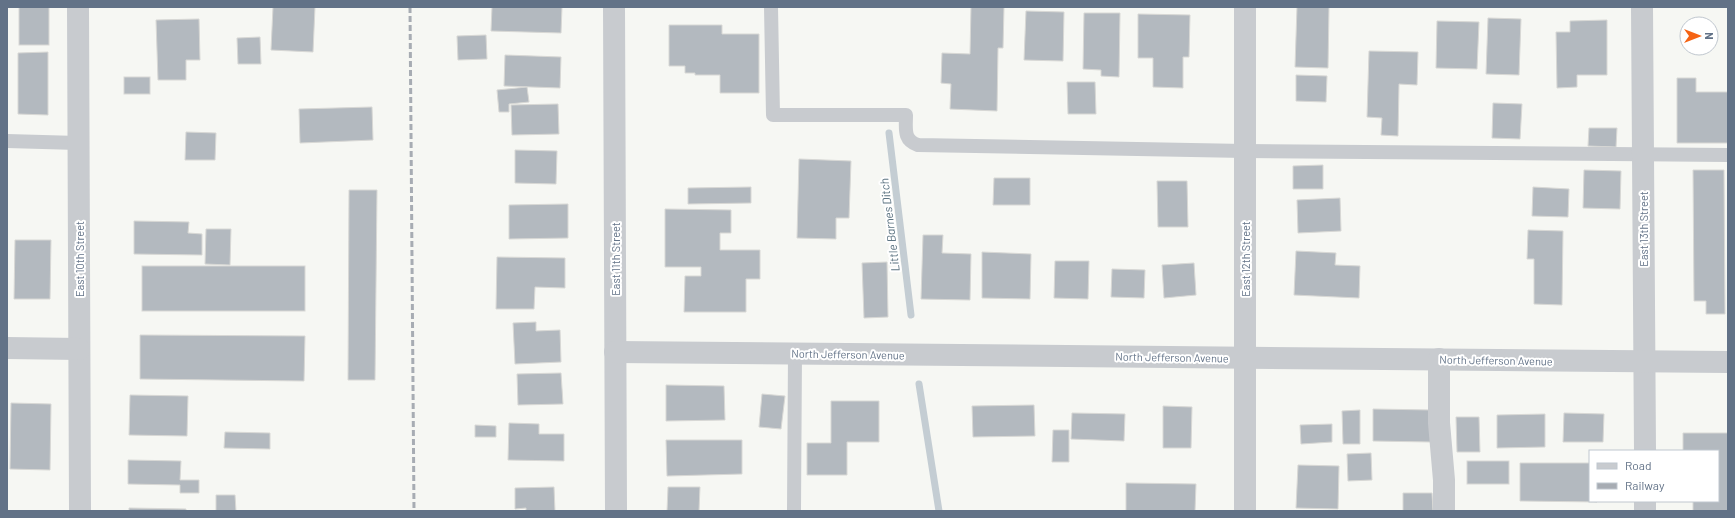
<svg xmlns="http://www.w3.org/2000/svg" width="1735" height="518" font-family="Barlow,sans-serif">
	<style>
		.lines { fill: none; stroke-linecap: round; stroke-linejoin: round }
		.stream { stroke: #c4cdd3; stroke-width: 7 }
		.building { fill: #b3b9bf; stroke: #d8d8d5 }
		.service { stroke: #c8cbcf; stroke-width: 14 }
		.minor { stroke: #c8cbcf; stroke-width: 22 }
		.rail { stroke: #a7acb3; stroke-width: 3; stroke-dasharray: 6 3; stroke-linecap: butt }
		.labels { text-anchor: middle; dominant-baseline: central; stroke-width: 4; stroke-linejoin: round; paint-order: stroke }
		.street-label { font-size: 11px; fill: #627287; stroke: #fff }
		.water-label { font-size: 12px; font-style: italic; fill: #5e7583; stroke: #fff }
	</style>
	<rect width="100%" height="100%" fill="#f6f7f3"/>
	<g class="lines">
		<g class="stream">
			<path d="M889 133 911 315"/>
			<path d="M919 384 939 511"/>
		</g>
	</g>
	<g class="building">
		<rect x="19" y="7" width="30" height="38"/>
		<path d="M273 7H315L313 52 271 50Z"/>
		<path d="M492 7H562L561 33 491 31Z"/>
		<path d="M971 7H1004L1003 48H998L997 111 950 109 951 84 941 83 942 53 970 54Z"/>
		<path d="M1297 7H1329L1328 68 1295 67Z"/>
		<path d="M1026 11 1064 12 1063 61 1024 60Z"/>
		<path d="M1084 13H1120L1119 77 1101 76V70L1083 69Z"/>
		<path d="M1138 14 1190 15 1189 57H1183V88L1153 87V58H1138Z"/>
		<path d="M1488 18 1521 19 1519 75 1486 74Z"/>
		<path d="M199 19 200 60H186V80H158L156 20Z"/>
		<path d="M1607 20V75H1577V87L1557 88 1556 32H1570V21Z"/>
		<path d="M1437 21 1479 22 1477 69 1436 68Z"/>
		<path d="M669 25H722V34H759V93H720V75H695V73H685V66H669Z"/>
		<path d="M486 35 487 59 458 60 457 36Z"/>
		<path d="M260 37 261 64H238L237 38Z"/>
		<path d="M1369 51 1418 52 1417 85 1399 84 1398 136 1381 135 1382 118 1367 117Z"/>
		<path d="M48 52V115L18 114V53Z"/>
		<path d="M505 55 561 57 560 88 504 86Z"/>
		<path d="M1296 75 1327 76 1326 102 1296 101Z"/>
		<rect x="124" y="77" width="26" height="17"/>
		<path d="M1677 78H1696V92H1728V143H1677Z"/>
		<path d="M1067 82H1095L1096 114H1068Z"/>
		<path d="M527 87 529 102 509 104V112H499L497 90Z"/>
		<path d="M1493 103 1522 104 1520 139 1492 138Z"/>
		<path d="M558 104 559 134 512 135 511 105Z"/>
		<path d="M372 107 373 140 300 143 299 109Z"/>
		<path d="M1589 128H1617L1616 147 1588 146Z"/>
		<path d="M186 132 216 133 215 160H185Z"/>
		<path d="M515 150 557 151 556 184 515 183Z"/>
		<path d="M799 159 851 161 849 218H836V239L797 238Z"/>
		<path d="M1323 165V189H1293V166Z"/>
		<path d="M1584 170 1621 171 1620 209 1583 208Z"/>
		<path d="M1693 170H1724L1725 314H1706V301H1694Z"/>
		<path d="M994 178H1030V205H993Z"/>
		<path d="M1157 181H1187L1188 227H1158Z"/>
		<path d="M751 187V203L688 204V188Z"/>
		<path d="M1533 187 1569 189 1568 217 1532 216Z"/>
		<path d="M349 190H377L375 380H348Z"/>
		<path d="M1340 198 1341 231 1298 233 1297 200Z"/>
		<path d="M568 204V238L509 239V205Z"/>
		<path d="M665 209 731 210V233H720V250H760V279H746V312H684L685 276H701V267H665Z"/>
		<path d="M134 221 189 222 188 233 202 234V255L134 254Z"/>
		<path d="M206 229H231L230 265 205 264Z"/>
		<path d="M1528 230 1563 231 1562 305 1534 304V259H1527Z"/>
		<path d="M923 235H943L942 253 971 254 970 300 921 299Z"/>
		<path d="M15 240H51L50 299H14Z"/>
		<path d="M1296 251 1336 253 1335 265 1360 266 1359 298 1294 295Z"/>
		<path d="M982 252 1031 254 1030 299 982 298Z"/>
		<path d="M497 257 565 258V288L535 287 534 309H496Z"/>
		<path d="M1055 261H1089L1088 299 1054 298Z"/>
		<path d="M887 262 888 317 864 318 862 263Z"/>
		<path d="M1194 263 1196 295 1164 298 1162 265Z"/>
		<rect x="142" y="266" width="163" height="45"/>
		<path d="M1112 269 1145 270 1144 298 1111 297Z"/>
		<path d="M536 322V331L560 330 561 362 515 364 513 323Z"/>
		<path d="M140 335 305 336 304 381 140 379Z"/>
		<path d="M561 373 563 404 518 405 517 374Z"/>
		<path d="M666 385 724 386 725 420 666 421Z"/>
		<path d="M762 394 785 396 781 429 759 427Z"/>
		<path d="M130 395 188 396 187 436 129 435Z"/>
		<path d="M831 401H879V442H847V475H807V443H831Z"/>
		<path d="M11 403 51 404 50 470 10 469Z"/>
		<path d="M1034 405 1035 436 973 437 972 406Z"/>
		<path d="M1163 406 1192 407 1191 448H1163Z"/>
		<path d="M1373 409 1431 410V442L1373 441Z"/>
		<path d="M1360 410V444H1343L1342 411Z"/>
		<path d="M1072 413 1125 414 1124 441 1071 439Z"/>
		<path d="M1564 413 1604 414 1603 442H1563Z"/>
		<path d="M1545 414V447L1497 448V415Z"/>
		<path d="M1456 417H1479L1480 452H1457Z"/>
		<path d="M509 423 539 424V434H564V461L508 460Z"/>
		<path d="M1332 424V442L1301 444 1300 425Z"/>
		<path d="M475 425 496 426V437H475Z"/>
		<path d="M1053 430H1069V462H1052Z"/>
		<path d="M225 432 270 433V449L224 448Z"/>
		<path d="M1683 433H1728V511H1693V501H1718V451H1683Z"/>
		<path d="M666 440H742V474L667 476Z"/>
		<path d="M1371 453 1372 480 1348 481 1347 454Z"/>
		<path d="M128 460 181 461 180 480H199V493H180V485L128 484Z"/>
		<rect x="1467" y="461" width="42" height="23"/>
		<path d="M1520 463H1590V501L1597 502 1520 501Z"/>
		<path d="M1298 465 1339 466 1338 509 1296 508Z"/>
		<path d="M1126 483 1196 484 1195 511H1126Z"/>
		<path d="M554 487 555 511H526V508L515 509V488Z"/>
		<path d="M668 487H700L699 511H667Z"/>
		<path d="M1403 493H1432L1433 511H1403Z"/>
		<path d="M216 495H235L236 511H216Z"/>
		<path d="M129 508 186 509V511H129Z"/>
	</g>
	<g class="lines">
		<g class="service">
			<path d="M771 7 773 115H906C906 129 903 140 918 145L1245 151 1728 155"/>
			<path d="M7 141 78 143"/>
			<path d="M794 511 795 353"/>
		</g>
		<g class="minor">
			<path d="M78 7 80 511"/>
			<path d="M614 7 616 511"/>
			<path d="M1642 7 1645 451"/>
			<path d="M7 348 79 349"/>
			<path d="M615 352 1728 362"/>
			<path d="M1439 359V423L1444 480V511"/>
			<path d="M1645 501V511"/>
			<path d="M1245 511V7"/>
		</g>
		<path class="rail" d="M410 7 414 511"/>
	</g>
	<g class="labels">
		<g class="street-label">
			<text transform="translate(1643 229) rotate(-90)">East 13th Street</text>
			<text transform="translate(79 259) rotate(-90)">East 10th Street</text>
			<text transform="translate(615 259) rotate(-90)">East 11th Street</text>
			<text transform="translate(1245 259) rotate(-90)">East 12th Street</text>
			<text transform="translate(848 354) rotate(1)">North Jefferson Avenue</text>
			<text transform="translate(1172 357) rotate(1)">North Jefferson Avenue</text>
			<text transform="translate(1496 360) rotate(1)">North Jefferson Avenue</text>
		</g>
		<g class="water-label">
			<text transform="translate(889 225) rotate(-97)">Little Barnes Ditch</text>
		</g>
	</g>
	<rect width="1735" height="518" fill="none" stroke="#627287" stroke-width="16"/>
	<rect x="1589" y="450" width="130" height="52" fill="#ffffff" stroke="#c0c7cf"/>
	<rect x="1597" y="463" width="20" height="6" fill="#c8cbcf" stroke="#c0c7cf"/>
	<text x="1625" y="470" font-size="12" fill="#627287">Road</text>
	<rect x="1597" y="483" width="20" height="6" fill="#a7acb3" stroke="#c0c7cf"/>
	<text x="1625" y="490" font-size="12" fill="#627287">Railway</text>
	<g transform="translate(1699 36) rotate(90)"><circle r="19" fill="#ffffff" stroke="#c0c7cf"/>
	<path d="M0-3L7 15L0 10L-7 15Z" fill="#f56314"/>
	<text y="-6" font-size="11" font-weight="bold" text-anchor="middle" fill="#627287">N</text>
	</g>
</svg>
